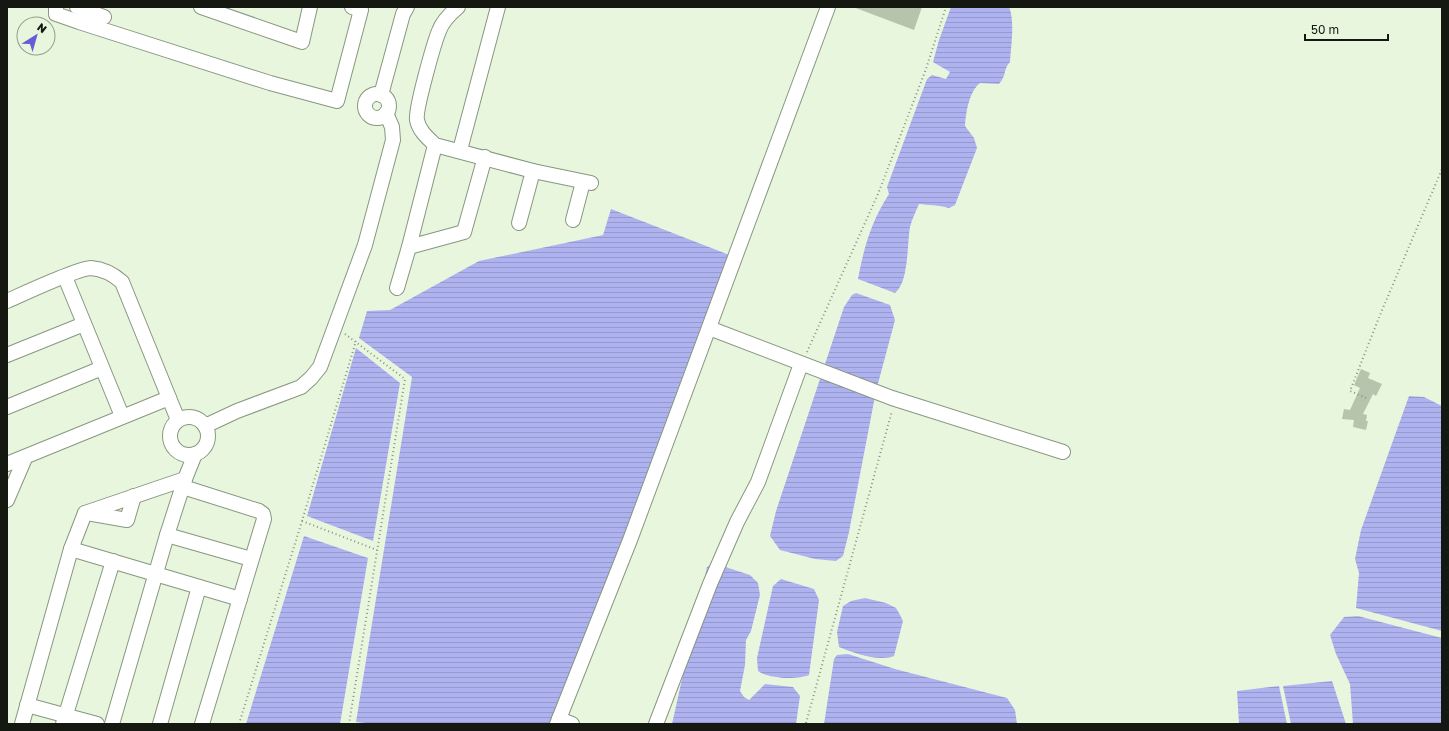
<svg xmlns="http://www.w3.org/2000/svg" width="1449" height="731" font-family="'Golos Text',sans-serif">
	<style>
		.water { fill: url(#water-rules) }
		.building { fill: #b7c4ad }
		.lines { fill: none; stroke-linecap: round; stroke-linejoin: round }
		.minor-casing { stroke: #899680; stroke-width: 16 }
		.path { stroke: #899382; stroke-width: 2; stroke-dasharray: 1 3; stroke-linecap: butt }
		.minor { stroke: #fff; stroke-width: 14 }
	</style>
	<defs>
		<pattern id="water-rules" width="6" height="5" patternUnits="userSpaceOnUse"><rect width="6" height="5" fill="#aeb3f0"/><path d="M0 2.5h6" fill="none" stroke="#9599cd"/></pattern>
	</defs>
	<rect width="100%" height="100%" fill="#e8f6de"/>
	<g class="water">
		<path d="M951 7H1009C1015 20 1011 47 1010 62 1003 69 1007 75 999 84L980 83C969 92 966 112 965 126L974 138 977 148 955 205 949 208C938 205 929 205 919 204 916 211 912 219 910 227 907 244 909 282 895 293L858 279C864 247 871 222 889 194L887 187 927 79 932 75 946 79 950 72 933 62 939 40Z"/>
		<path d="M611 209 732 256 556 724H376L356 722 412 377 359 338 367 311 390 310 479 261 603 235Z"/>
		<path d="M856 293 890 305 895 320 876 391 849 532 843 556 836 561 815 559 780 550 770 536 776 511 844 307 852 295Z"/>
		<path d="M356 348 400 383 373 541 307 516Z"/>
		<path d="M1409 396 1424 397 1442 406V631L1356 608 1359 573 1355 559 1361 530Z"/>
		<path d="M304 536 368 558 340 724H246Z"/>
		<path d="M713 563 750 575 758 583 760 595 751 631 746 640 745 665 740 691 744 697 749 700 765 684 793 687 800 696 796 724H672L707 567Z"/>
		<path d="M781 579 814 589 819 600 809 675C797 680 769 679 758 671L757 658 773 586Z"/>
		<path d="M865 598 886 603 896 608 899 613 903 621 894 656C878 662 854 653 839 647L837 632 843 606 851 601Z"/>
		<path d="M1358 616 1442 638V724H1353L1350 684 1336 654 1330 635 1344 617Z"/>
		<path d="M848 654 895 669 1007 698 1015 710 1017 724H824L834 659 837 655Z"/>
		<path d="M1332 681 1346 724H1291L1283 686Z"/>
		<path d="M1279 686 1287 724H1239L1237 691Z"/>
	</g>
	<g class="building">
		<path d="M853 7H922L914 30Z"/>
		<path d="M1361 369 1370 373 1368 378 1382 384 1376 396 1373 394 1363 414 1367 415 1366 421H1368L1366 430 1353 427 1354 420 1342 419 1344 409 1350 410 1360 388 1354 385Z"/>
	</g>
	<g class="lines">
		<defs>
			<g id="minor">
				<path d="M56 7V14L79 22 270 83 337 101 361 10 352 7"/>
				<path d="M77 7 104 17"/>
				<path d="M201 7 302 42 310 7"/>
				<path d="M458 7C451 13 442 22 439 31 434 43 415 110 417 120 419 131 428 138 435 145L533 171 591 183"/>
				<circle cx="377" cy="106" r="12"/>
				<path d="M381 95 403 14 407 7"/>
				<path d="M435 145 409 247 464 232 485 157"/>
				<path d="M460 150 498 7"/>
				<path d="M573 220 583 182"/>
				<path d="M519 223 533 171"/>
				<path d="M65 277 122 416"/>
				<path d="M397 288 409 247"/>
				<path d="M7 301C23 294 78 268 91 268 103 269 113 274 122 282L178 420"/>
				<path d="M709 328 892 398 1063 452"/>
				<path d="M7 355 84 324"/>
				<path d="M7 407 102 368"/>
				<circle cx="189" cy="436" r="19"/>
				<path d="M205 426 237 411 301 387 311 378 320 367 365 245 393 140 392 127 386 113"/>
				<path d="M7 464 169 398"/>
				<path d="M183 487 259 511 263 514 264 519 202 724"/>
				<path d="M7 500 25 458"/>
				<path d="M85 513 185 479"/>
				<path d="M87 513 127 520 134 496"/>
				<path d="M167 535 251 559"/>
				<path d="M71 549 240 599"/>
				<path d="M27 705 97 724"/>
				<path d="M559 719 572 724"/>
				<path d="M22 724 71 549 85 513"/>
				<path d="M63 724 113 561"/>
				<path d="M112 724 167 535 185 479 195 454"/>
				<path d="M160 724 199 587"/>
				<path d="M557 724 630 540 828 7"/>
				<path d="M656 724 710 584 737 522 758 482 801 364"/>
			</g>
		</defs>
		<use href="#minor" class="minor-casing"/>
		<g class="path">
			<path d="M345 334 405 379 349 724"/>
			<path d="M807 352 878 194 926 69 946 7"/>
			<path d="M1366 398 1350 391 1380 315 1442 169"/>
			<path d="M302 521 377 550"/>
			<path d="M806 723 892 411"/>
			<path d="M239 724 302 521 356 341"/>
		</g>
		<use href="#minor" class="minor"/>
	</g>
	<rect width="1449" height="731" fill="none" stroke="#141810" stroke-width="16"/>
	<g transform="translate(36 36) rotate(37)"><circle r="19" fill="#e8f6de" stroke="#939d8c"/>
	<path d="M0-3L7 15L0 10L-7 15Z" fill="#635ed7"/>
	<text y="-6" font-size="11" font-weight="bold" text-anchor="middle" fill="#141810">N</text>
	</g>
	<path d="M1305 34v6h83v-6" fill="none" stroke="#141810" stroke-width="2"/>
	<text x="1311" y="34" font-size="12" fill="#141810" stroke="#e8f6de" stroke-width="3" paint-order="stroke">50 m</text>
</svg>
